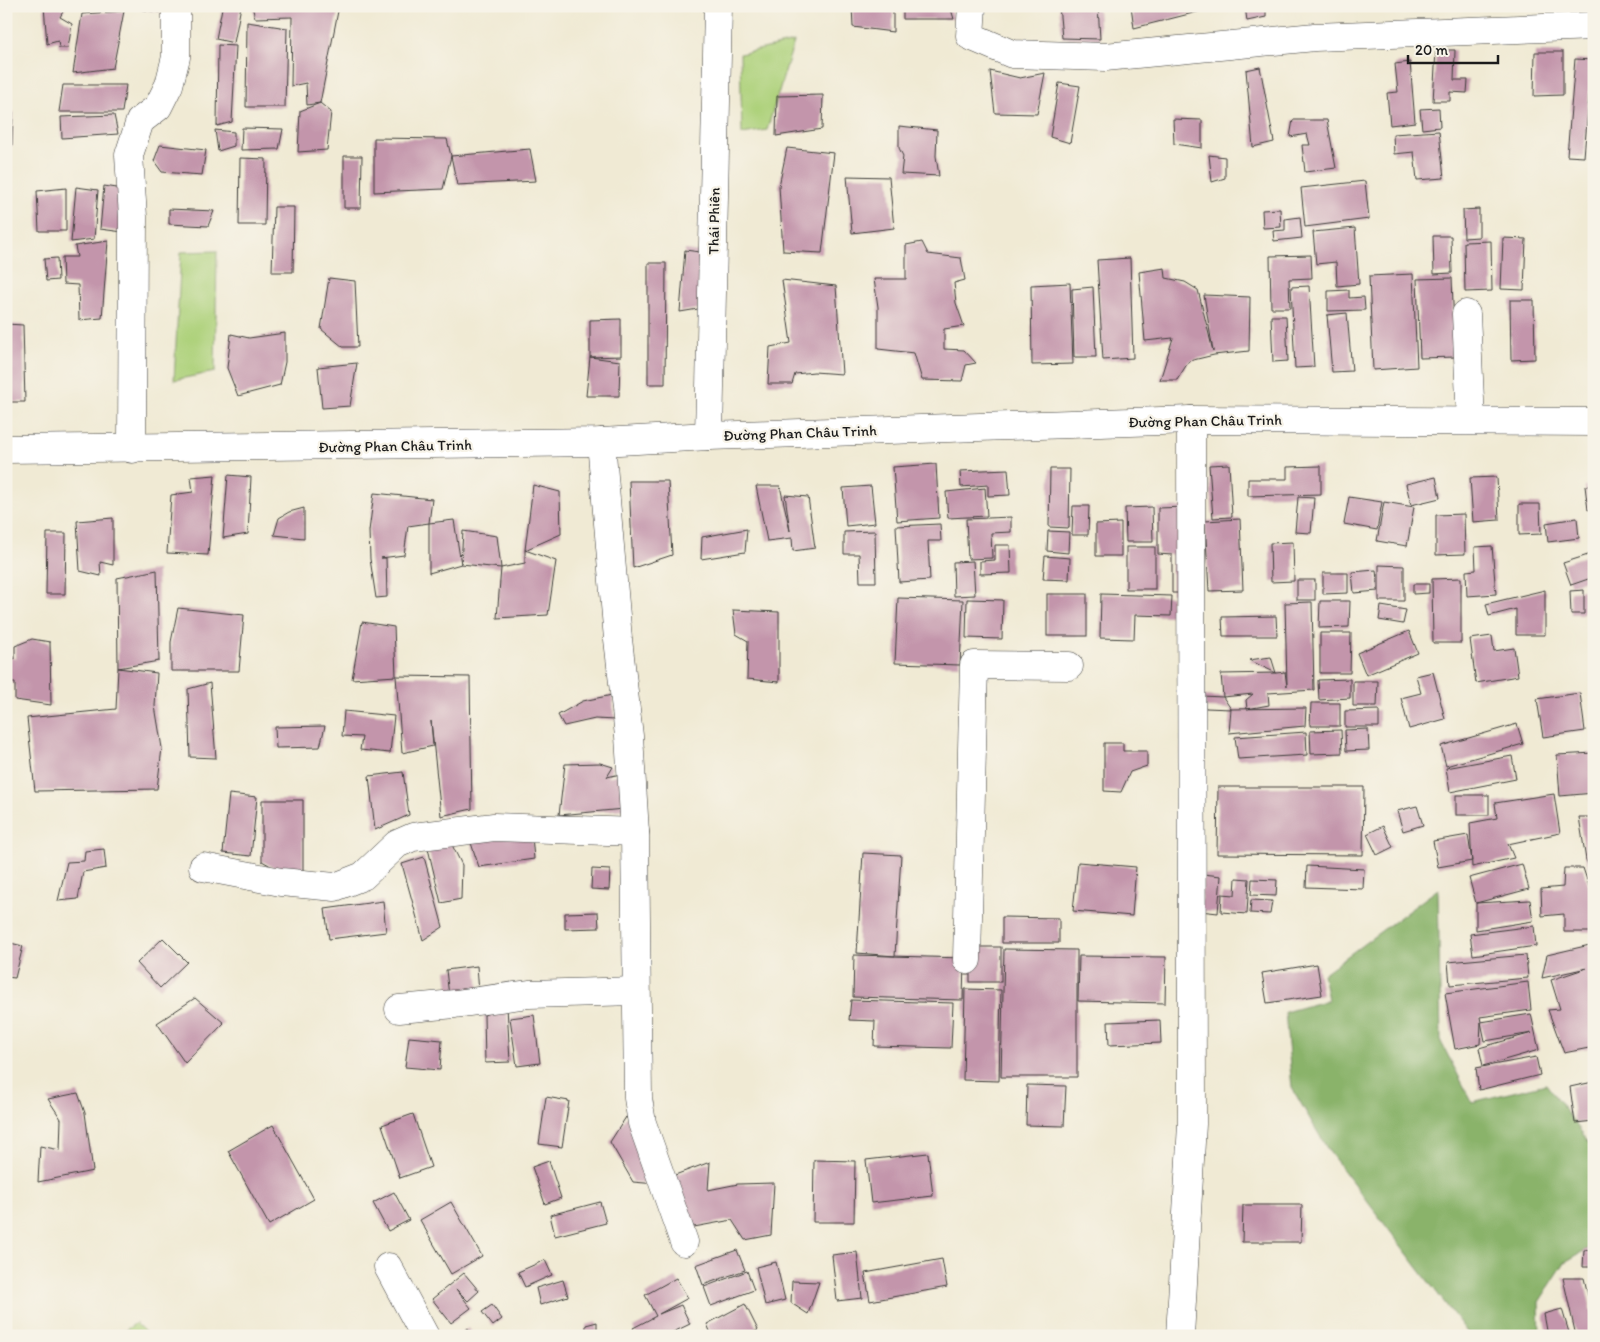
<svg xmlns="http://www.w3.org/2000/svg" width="1600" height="1342" font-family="Itim,sans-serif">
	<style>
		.green { fill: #add17a; stroke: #64764b }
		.forest { fill: #8ab36a; stroke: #536843 }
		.building { fill: #c395ab }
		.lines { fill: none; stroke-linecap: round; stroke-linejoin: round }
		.minor-casing { stroke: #3c3b38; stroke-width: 29 }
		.major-casing { stroke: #3c3b38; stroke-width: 29 }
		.minor { stroke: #fff; stroke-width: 28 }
		.major { stroke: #fff; stroke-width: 28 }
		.labels { text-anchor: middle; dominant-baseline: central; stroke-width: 4.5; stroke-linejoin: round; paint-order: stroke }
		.street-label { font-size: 15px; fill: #1c1c1c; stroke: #f7f3e8 }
	</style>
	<rect width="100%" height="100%" fill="#f7f3e8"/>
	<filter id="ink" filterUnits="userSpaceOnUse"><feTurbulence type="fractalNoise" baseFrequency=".02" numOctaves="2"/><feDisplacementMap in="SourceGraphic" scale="10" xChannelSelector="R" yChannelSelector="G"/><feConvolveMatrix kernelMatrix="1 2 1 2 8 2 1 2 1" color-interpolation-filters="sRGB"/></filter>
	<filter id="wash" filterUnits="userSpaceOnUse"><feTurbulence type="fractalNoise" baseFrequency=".0096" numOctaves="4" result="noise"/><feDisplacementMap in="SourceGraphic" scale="20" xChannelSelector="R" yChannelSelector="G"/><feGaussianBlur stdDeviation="1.12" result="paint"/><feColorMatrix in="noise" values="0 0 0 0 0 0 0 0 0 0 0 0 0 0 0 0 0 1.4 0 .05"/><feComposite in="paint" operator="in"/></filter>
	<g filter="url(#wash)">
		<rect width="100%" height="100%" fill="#f0ead4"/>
		<g class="green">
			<path d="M794 42 767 130 742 134 740 54Z"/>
			<path d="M217 251 215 372 174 380 181 252Z"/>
			<path d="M136 1323 149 1336H117Z"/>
		</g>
		<path class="forest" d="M1438 889 1441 1042 1472 1102 1546 1084 1594 1149V1245L1565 1262 1539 1302 1540 1336H1470L1328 1150 1292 1088 1285 1012 1328 1000 1323 974Z"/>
		<g id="blocks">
			<g class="building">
				<path d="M44 6 65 8 60 17 72 24 68 48H59L58 41 47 44Z"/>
				<path d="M130 6H159L160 12 130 8Z"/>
				<path d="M232 6H241L234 43 216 39 222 8Z"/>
				<path d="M252 6H339L320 103 307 105 306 83 291 86 292 17 255 18Z"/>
				<path d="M852 6H893V32L853 27Z"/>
				<path d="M903 6H950L954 19H903Z"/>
				<path d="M1059 6H1098L1100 39 1062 38Z"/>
				<path d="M1131 6H1201V11L1134 28Z"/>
				<path d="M1245 6H1266V17L1247 21Z"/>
				<path d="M124 11 113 68 73 73 82 14Z"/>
				<path d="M247 22 287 28 285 107H246Z"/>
				<path d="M218 45 236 46 232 122 217 126Z"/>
				<path d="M1436 50H1455L1454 80H1468L1467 93 1450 92V101H1433Z"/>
				<path d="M1535 52H1563V95L1534 96Z"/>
				<path d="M1575 59 1592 60 1584 157 1567 156Z"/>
				<path d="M1410 62 1415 122 1390 125 1387 93 1398 92 1395 64Z"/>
				<path d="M1260 67 1274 142 1253 147 1246 70Z"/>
				<path d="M990 71 1020 78 1045 73 1037 114 995 113Z"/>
				<path d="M1059 83 1080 86 1070 143 1050 137Z"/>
				<path d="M63 85H126L122 112H59Z"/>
				<path d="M823 95 822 129 776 136 777 96Z"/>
				<path d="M320 103 331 112 327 150 298 152 300 111Z"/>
				<path d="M1439 108 1440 127 1422 129 1420 109Z"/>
				<path d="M6 112H13L12 146 6 147Z"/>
				<path d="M114 115 118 134 62 138 61 117Z"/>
				<path d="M1173 119 1202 120V148L1174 144Z"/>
				<path d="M1293 120H1327L1336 168 1305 172 1302 145H1310L1307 134 1290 137Z"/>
				<path d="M899 126 937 130 936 156 939 176 901 174 903 156 899 148Z"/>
				<path d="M242 128 283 129 279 149 241 150Z"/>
				<path d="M215 130 234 132V146L218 151Z"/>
				<path d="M1439 131 1444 178 1417 180 1414 152 1394 154 1393 134Z"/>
				<path d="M374 138 447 139 451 156 530 149 536 181 457 185 451 156 443 189 374 192Z"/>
				<path d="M160 145 206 150 202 175 162 172 154 161Z"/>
				<path d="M787 148 834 153 822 253 783 251 779 186Z"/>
				<path d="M1209 155 1225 157V178L1212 182Z"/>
				<path d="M344 156H362L361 208H344Z"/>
				<path d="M240 158 266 159 265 225H239Z"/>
				<path d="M847 176 889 177 894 228 852 233Z"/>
				<path d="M1365 181 1369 219 1305 227 1301 188Z"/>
				<path d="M104 186 123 189V232L100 229Z"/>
				<path d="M76 187 98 190 94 239 71 242Z"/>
				<path d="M66 188V231H39L37 191Z"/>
				<path d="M274 207H294L293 272H272Z"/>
				<path d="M169 209 214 211 208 226 169 224Z"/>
				<path d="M1280 209 1281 227 1263 228 1262 210Z"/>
				<path d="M1479 209V237L1464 238 1463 210Z"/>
				<path d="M1300 217 1302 238 1274 241 1273 231 1285 230V219Z"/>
				<path d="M1355 228 1359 284 1337 286 1336 262 1316 264 1313 232Z"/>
				<path d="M1433 236H1451L1452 273 1434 274Z"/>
				<path d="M1503 238 1526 239 1524 290 1501 289Z"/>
				<path d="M108 241 102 318 79 320 78 285 63 284 62 257H77L75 246Z"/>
				<path d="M1491 241 1492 291 1465 292 1464 242Z"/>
				<path d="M922 242 928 254 961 258 965 280 954 283 956 303 964 326 944 329V349L964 350 976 363 966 365 962 381 922 380 914 353 878 349V307L874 279H906V245Z"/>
				<path d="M685 250 700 252 698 309 680 312Z"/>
				<path d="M1311 255 1312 278 1289 279 1290 308H1271L1270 256Z"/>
				<path d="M57 258 58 280 46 281 44 259Z"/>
				<path d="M1130 258 1133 358 1103 360 1097 260Z"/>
				<path d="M648 263H666L665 384H648Z"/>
				<path d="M1165 268 1166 278 1185 282 1198 290 1213 351 1204 295 1250 297 1249 351 1214 355 1189 361 1177 380H1160L1173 338 1145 341 1139 272Z"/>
				<path d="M1413 274 1417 367 1373 370 1369 276Z"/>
				<path d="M329 278 355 281 358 347H343L321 329Z"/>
				<path d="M1452 278 1455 357 1420 358 1417 279Z"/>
				<path d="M782 280 836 286 842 374 814 372 795 374 792 384H768L770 347 791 343Z"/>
				<path d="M1070 283 1073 364 1032 365 1031 285Z"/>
				<path d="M1309 286 1314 367 1295 368 1291 287Z"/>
				<path d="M1093 287 1096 357H1074L1072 289Z"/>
				<path d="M1349 290V298L1364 297 1365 310 1328 311V291Z"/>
				<path d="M1510 300H1534L1535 359 1511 360Z"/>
				<path d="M1347 313 1352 371 1332 372 1327 315Z"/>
				<path d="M1271 316H1286L1288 361 1273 362Z"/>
				<path d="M621 319V356L590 357 620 361 619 396H586L590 357V320Z"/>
				<path d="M6 324 23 325 25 402H6Z"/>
				<path d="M285 333V362L280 385 238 396 227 368 231 334 249 338Z"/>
				<path d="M357 363 350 406 322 408 318 367Z"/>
				<rect x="6" y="463" width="2" height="26"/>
				<path d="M936 464 939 518 897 521 893 467Z"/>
				<path d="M1229 464 1232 517 1213 518 1209 465Z"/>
				<path d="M1321 466V494L1248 496V479H1287V467Z"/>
				<path d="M1008 469 1010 495 988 496V485L961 487 960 471Z"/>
				<path d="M1050 469H1070L1069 528 1049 527Z"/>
				<path d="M215 475 208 555 167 553 171 495 193 492 191 477Z"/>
				<path d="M228 475 251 477 248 534 223 538Z"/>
				<path d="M1436 477 1440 498 1411 505 1406 484Z"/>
				<path d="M1497 477 1499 520 1473 522 1470 478Z"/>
				<path d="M629 481H668L672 555 633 568Z"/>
				<path d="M533 485 560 492 561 534 525 550Z"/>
				<path d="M756 486H780L790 531 785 495 808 497 815 548 793 551 792 538 767 541Z"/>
				<path d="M871 486 875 523 846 526 843 488Z"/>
				<path d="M1585 486H1594V508L1588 510Z"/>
				<path d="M985 488 987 516 948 518 946 492Z"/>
				<path d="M374 493 432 499 429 523 408 526 404 555 381 558H386L387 597 376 598 370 559 369 531Z"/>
				<path d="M1298 497 1314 498 1311 533 1295 532Z"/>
				<path d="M1349 497 1382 502 1377 530 1344 524Z"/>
				<path d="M1384 502 1414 507 1407 546 1377 541Z"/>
				<path d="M1519 504H1540L1541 534 1519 535Z"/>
				<path d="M1073 506H1089L1088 535H1072Z"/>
				<path d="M1152 507 1153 542H1126L1125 508Z"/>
				<path d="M1186 507 1187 593H1172V555L1158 554V508Z"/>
				<path d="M304 508V538L274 535 279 518 289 512Z"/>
				<path d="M1464 514 1465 554 1436 555V515Z"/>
				<path d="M1011 517V532L991 533 992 558 968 559 966 519Z"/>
				<path d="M113 518V565L100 562 101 576 80 571 77 521Z"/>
				<path d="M1577 518 1579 538 1548 542 1546 523Z"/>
				<path d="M1240 519 1243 590 1209 591 1205 521Z"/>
				<path d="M454 520 461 564 429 573V523Z"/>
				<path d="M1121 523V556H1096V524Z"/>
				<path d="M940 524 941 541H928L930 580 899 582 896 526Z"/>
				<path d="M747 529 745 552 701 559 702 537Z"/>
				<path d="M463 531 497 536 501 568 525 563V550L556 561 548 615 497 618 501 568 461 564Z"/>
				<path d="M875 531 876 582H860L859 554H844V532Z"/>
				<path d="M1048 531 1069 532 1068 553 1047 551Z"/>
				<path d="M47 533H66L65 594H46Z"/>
				<path d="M1293 542 1294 581 1271 582 1270 543Z"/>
				<path d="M995 545H1010L1011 573 980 574V561L995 560Z"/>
				<path d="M1492 546 1496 594 1467 596 1466 571 1476 570 1475 547Z"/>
				<rect x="1126" y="547" width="29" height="42"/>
				<path d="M1591 554 1594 577 1571 585 1563 563Z"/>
				<path d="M1045 556 1070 558 1069 580 1043 579Z"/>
				<path d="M973 561 975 595 954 596 953 562Z"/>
				<path d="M1379 565 1404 566V601H1379Z"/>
				<path d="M157 570 159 661 118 668 117 578Z"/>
				<path d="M1376 570 1378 591 1354 593 1352 572Z"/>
				<path d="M1323 573H1348V593L1323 594Z"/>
				<path d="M1461 578V643H1433L1432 579Z"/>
				<rect x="1297" y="580" width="18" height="20"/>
				<path d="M1413 584H1429V593L1413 594Z"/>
				<path d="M1545 590V635H1516V609L1489 616 1486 604Z"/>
				<path d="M1584 590V614H1571L1570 591Z"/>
				<rect x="1047" y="594" width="40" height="42"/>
				<path d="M1101 594 1172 596 1171 616 1135 615 1134 639 1100 638Z"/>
				<path d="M898 598 963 600 960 665 895 663Z"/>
				<path d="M967 599 1003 600 1002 639 966 638Z"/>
				<path d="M1320 601H1350L1349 627 1319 628Z"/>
				<path d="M1312 602 1314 690 1268 693 1269 705 1247 709 1246 700 1253 694 1223 697 1221 674 1276 673 1249 660 1271 657 1276 673 1285 672 1287 686 1285 603Z"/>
				<path d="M1381 606 1406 610 1403 624 1379 620Z"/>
				<path d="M178 608 244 615 239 671H171V642Z"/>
				<path d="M733 610 779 612V682L747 679 748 641 736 634Z"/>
				<path d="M1276 616 1277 636H1223L1222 617Z"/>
				<path d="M362 622 394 627 396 676 352 679Z"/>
				<path d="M1409 631 1418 653 1366 675 1357 653Z"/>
				<path d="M1320 633H1351L1350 673H1320Z"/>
				<path d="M1492 636 1494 651 1514 648 1518 676 1476 683 1470 639Z"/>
				<path d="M32 639 50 642 51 705 15 700V683H6V654L15 659V646Z"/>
				<path d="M118 668 157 673 155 706 162 748 157 789 35 791 27 718 116 709Z"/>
				<path d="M1433 672 1445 719 1409 729 1401 698 1421 693 1416 676Z"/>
				<path d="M396 676 470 677 472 809 441 816 431 721 433 746 402 753Z"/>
				<path d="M1350 679V698L1319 700 1318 680Z"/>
				<path d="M1353 681H1378L1377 706H1353Z"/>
				<path d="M210 683 216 758 190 757 188 689Z"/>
				<path d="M1580 693 1585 731 1543 737 1537 699Z"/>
				<path d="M612 695 615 720 595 719 564 726 558 715 583 701Z"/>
				<path d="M1202 696 1223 697 1231 709 1206 708Z"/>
				<path d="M1311 703H1340V726H1310Z"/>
				<path d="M1306 708 1305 726 1229 733 1231 709Z"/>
				<path d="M1379 710V727H1345V711Z"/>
				<path d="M344 711 394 716 390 753 360 750 362 737 342 736Z"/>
				<path d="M1517 724 1523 744 1446 766 1441 746Z"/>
				<path d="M325 726 320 747 276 748 275 727Z"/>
				<path d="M1368 729 1369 750 1346 751 1345 730Z"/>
				<path d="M1341 730 1342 753 1311 754 1310 731Z"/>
				<path d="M1306 732 1307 755 1238 759 1235 737Z"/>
				<path d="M1104 743H1123V751H1147V766L1130 772 1121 792 1104 791Z"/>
				<path d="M1594 753V793L1560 796 1557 755Z"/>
				<path d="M1512 756 1516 779 1450 792 1446 768Z"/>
				<path d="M600 763 613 767 607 777 625 773 624 809 559 815 565 764Z"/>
				<path d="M403 772 409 815 375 830 369 776Z"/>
				<path d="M1218 787H1364L1363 855 1217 854Z"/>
				<path d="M229 794 257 797 251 856 223 853Z"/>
				<path d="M1554 794 1560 833 1508 844 1514 858 1472 867 1470 823 1497 818 1495 803Z"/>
				<rect x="1456" y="795" width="33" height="20"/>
				<path d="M262 800H303V884L262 861Z"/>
				<path d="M1417 806 1423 825 1403 831 1397 811Z"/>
				<path d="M1579 817H1594V877L1586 860Z"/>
				<path d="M531 825 534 859 479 867 466 828Z"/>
				<path d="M1383 826 1393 847 1377 855 1367 834Z"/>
				<path d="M1468 835 1472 861 1438 867 1433 841Z"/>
				<path d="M449 839 462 865 461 899 441 903 426 840Z"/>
				<path d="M104 849 106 868 83 872 78 899 58 901 67 862 84 861 85 851Z"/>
				<path d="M863 853 901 855 895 956 857 953Z"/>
				<path d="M424 857 443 927 423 940 402 864Z"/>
				<rect x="6" y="862" width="3" height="48"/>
				<path d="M1078 862 1136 867 1132 916 1073 911Z"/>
				<path d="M1522 864 1529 889 1476 903 1469 878Z"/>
				<path d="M1307 866 1364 869 1363 889 1306 887Z"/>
				<path d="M1564 868H1583L1594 901V932H1564V914L1542 916 1541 889 1563 887Z"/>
				<path d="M592 869 610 870 609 890 591 889Z"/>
				<path d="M1203 874 1221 876 1218 913 1200 911Z"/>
				<path d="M1236 878 1249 879 1247 914 1221 912 1222 894 1235 895Z"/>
				<path d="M1252 879 1277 880 1276 896 1251 895Z"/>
				<path d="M1251 900 1272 901 1270 914 1250 913Z"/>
				<path d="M1530 900 1533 921 1476 930V903Z"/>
				<path d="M383 901 386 932 329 939 325 909Z"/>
				<path d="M598 912 599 928 565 929V913Z"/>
				<path d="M1002 917 1059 918V943H1002Z"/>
				<path d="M1534 926 1536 946 1473 955 1470 934Z"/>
				<path d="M163 938 187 962 160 988 137 963Z"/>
				<path d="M6 942 23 946 15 978 6 977Z"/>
				<path d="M1594 944V1047L1564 1053 1548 1010 1560 1009 1551 980 1587 968 1542 978 1547 955Z"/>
				<rect x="970" y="947" width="31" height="35"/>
				<path d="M1004 949 1077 950V1077H1001Z"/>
				<path d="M854 955 964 958 963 1000 853 997Z"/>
				<path d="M1526 955 1528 978 1450 985 1448 962Z"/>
				<path d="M1079 956 1166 957 1165 1003 1078 1001Z"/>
				<path d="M1317 964 1322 995 1267 1003 1262 973Z"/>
				<path d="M477 966 479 993 449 996 446 970Z"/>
				<path d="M1528 982 1531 1010 1480 1017 1481 1022 1531 1014 1539 1050 1483 1066 1479 1048 1532 1033 1485 1041 1481 1022 1480 1044 1455 1049 1445 993Z"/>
				<path d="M965 989 1001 990 999 1081 963 1080Z"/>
				<path d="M195 998 224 1023 185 1063 157 1023Z"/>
				<path d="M851 1000 953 1003 951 1048 874 1046 875 1021 849 1020Z"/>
				<path d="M507 1006 510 1062 485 1063 484 1015Z"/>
				<path d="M534 1015 540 1063 517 1066 510 1018Z"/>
				<path d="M1160 1020 1161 1043 1109 1045 1108 1022Z"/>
				<path d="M409 1037 442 1040 440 1070 405 1067Z"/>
				<path d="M1536 1057 1540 1075 1479 1090 1476 1068Z"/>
				<path d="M1593 1082 1594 1121 1575 1123 1570 1087Z"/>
				<path d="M1027 1085 1066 1086 1064 1126 1026 1125Z"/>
				<path d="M78 1093 85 1113 93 1171 38 1182 40 1146 60 1150 61 1119 48 1099Z"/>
				<path d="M546 1097 569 1101 562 1147 539 1144Z"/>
				<path d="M413 1114 431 1167 400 1178 382 1125Z"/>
				<path d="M626 1117 640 1136 656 1184 633 1182 610 1142Z"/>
				<path d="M273 1125 314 1199 269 1225 228 1151Z"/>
				<path d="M928 1153 933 1196 871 1203 866 1160Z"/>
				<path d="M814 1160 855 1161 854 1222H813Z"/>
				<path d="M549 1161 561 1198 545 1204 532 1167Z"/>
				<path d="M710 1162 708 1190 738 1184 774 1183 771 1235 745 1240 732 1220 694 1227 674 1199 675 1175Z"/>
				<path d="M394 1192 409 1220 388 1231 373 1203Z"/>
				<path d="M451 1202 482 1256 451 1274 420 1220Z"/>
				<path d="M600 1202 606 1223 555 1236 550 1215Z"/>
				<path d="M1243 1205H1302L1301 1242H1242Z"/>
				<path d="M1594 1249V1267H1583L1584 1250Z"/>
				<path d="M737 1250 745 1270 703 1285 696 1265Z"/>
				<path d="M857 1252 862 1298 837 1301 832 1255Z"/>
				<path d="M942 1259 947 1287 870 1301 865 1273Z"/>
				<path d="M545 1260 552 1275 525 1287 518 1272Z"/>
				<path d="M776 1262 785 1300 765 1305 756 1267Z"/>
				<path d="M747 1271 754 1290 711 1306 704 1287Z"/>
				<path d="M464 1273 479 1291 468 1301 456 1289 471 1308 451 1323 432 1299Z"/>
				<path d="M676 1278 688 1298 659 1314 681 1305 690 1324 665 1336H637L633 1328 656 1316 645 1295Z"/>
				<path d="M1563 1278H1584L1594 1321V1336H1576Z"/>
				<path d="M563 1280 568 1296 540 1305 536 1288Z"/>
				<path d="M792 1281 819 1282 808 1314 791 1303Z"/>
				<path d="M745 1304 758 1330 746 1336H712L707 1324Z"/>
				<path d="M492 1305 502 1319 493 1326 482 1312Z"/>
				<path d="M1562 1309 1570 1336H1548L1544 1314Z"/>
				<path d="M597 1322V1336H586V1325Z"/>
				<path d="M468 1328 475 1336H459Z"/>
			</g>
		</g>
	</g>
	<g filter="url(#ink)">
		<use href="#blocks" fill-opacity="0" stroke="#3c3b38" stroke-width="1"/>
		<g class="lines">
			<defs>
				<g id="minor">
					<path d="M972 6 970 36 1012 54 1105 57 1315 37 1594 26"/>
					<path d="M1466 314 1471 421"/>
					<path d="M709 436 718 6"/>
					<path d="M601 442 618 639 629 736 635 832 638 1098 642 1123 684 1242"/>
					<path d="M132 449 133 217 129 155 140 121 158 107 169 85 176 57V6"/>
					<path d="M203 867 281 882 335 887 363 876 397 844 413 837 494 827 635 832"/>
					<path d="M967 960 974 665 1069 666"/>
					<path d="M399 1009 455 1004 529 994 636 991"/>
					<path d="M388 1267 425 1336"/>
					<path d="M1180 1336 1192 1124 1191 420"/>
				</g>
				<path id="major" d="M6 449 601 442 709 436 1191 420 1594 422"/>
			</defs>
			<use href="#minor" class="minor-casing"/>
			<use href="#major" class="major-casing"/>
			<use href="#minor" class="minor"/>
			<use href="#major" class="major"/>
		</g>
	</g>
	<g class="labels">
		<g class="street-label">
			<text transform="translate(714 221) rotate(-89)">Thái Phiên</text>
			<text transform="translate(1205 421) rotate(-1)">Đường Phan Châu Trinh</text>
			<text transform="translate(800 433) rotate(-2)">Đường Phan Châu Trinh</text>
			<text transform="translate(395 446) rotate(-1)">Đường Phan Châu Trinh</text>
		</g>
	</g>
	<rect width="1600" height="1342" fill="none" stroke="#f7f3e8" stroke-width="25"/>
	<path d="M1408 55v8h90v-8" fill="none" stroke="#1c1c1c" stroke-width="2.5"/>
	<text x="1415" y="55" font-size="15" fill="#1c1c1c" stroke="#f7f3e8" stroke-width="4" paint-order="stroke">20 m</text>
</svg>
